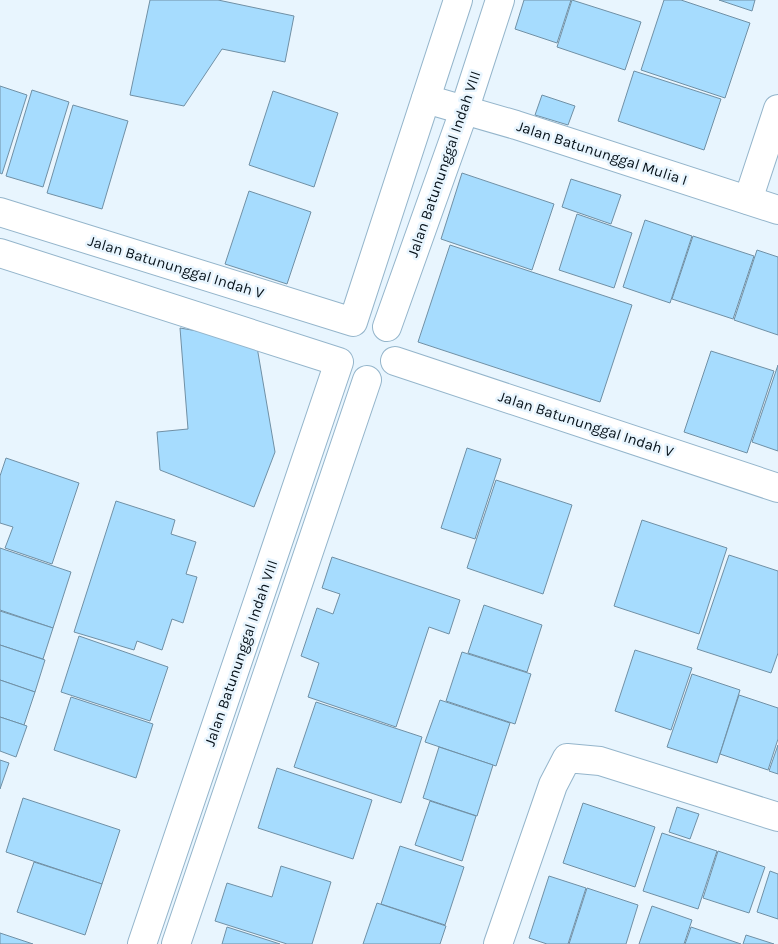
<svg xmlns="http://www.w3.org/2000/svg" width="778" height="944" font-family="Karla,sans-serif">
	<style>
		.building { fill: #a6dcfe; stroke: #7090a5 }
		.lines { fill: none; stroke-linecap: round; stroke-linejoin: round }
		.minor-casing { stroke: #94b5cb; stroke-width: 30 }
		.minor { stroke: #fff; stroke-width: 28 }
		.labels { text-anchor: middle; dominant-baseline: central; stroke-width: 5; stroke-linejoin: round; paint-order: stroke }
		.street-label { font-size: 15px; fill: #061119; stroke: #e8f5fe }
	</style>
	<rect width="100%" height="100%" fill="#e8f5fe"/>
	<g class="building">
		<path d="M150 0H218L294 16 285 62 222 49 184 106 130 95Z"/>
		<path d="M524 0H571L557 43 515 29Z"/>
		<path d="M572 0 641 22 625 70 557 47Z"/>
		<path d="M664 0H681L750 23 725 98 641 70Z"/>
		<path d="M719 0H755L752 11Z"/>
		<path d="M634 71 721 99 704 150 618 121Z"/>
		<path d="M0 86 27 95 2 174 0 173Z"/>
		<path d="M32 90 69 102 43 187 6 176Z"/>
		<path d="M273 91 338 113 314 187 249 165Z"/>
		<path d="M542 95 575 106 568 125 535 115Z"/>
		<path d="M73 105 128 121 102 209 47 193Z"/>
		<path d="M462 173 554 204 532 270 441 239Z"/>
		<path d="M571 179 621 195 611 224 562 207Z"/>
		<path d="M249 191 311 212 287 284 225 264Z"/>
		<path d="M577 214 632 233 614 288 559 270Z"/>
		<path d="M645 220 692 236 670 303 623 287Z"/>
		<path d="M693 236 754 256 733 319 672 299Z"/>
		<path d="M450 245 632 305 600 402 418 342Z"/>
		<path d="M757 250 778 257V335L734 320Z"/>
		<path d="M180 328 256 341 275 452 254 507 160 470 157 432 188 429Z"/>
		<path d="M711 351 774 371 747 453 684 432Z"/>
		<path d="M778 365V451L752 442Z"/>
		<path d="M467 448 501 459 475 539 441 528Z"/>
		<path d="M6 458 79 483 52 564 5 548 13 527 0 523V476Z"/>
		<path d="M496 480 572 505 543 594 467 568Z"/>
		<path d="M116 501 175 520 171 534 196 542 186 574 197 577 183 623 172 619 162 650 137 641 134 650 74 632Z"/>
		<path d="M642 520 727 548 699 634 614 606Z"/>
		<path d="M0 548 71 572 53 628 0 610Z"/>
		<path d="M729 555 778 571V653L771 673 697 649Z"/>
		<path d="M332 557 460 600 449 634 429 627 396 727 308 697 319 663 301 656 317 608 333 614 340 594 322 588Z"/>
		<path d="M484 605 542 625 527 672 468 653Z"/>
		<path d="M0 611 53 628 43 659 0 645Z"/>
		<path d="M79 636 168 667 150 721 61 692Z"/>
		<path d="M0 645 45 660 35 692 0 680Z"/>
		<path d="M635 650 692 668 671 730 615 711Z"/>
		<path d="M462 652 531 674 515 724 446 701Z"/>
		<path d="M692 674 740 690 717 763 667 747Z"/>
		<path d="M0 680 35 692 24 725 0 717Z"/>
		<path d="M739 695 778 708V739L768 770 720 754Z"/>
		<path d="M71 697 153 724 136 778 54 750Z"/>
		<path d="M440 700 510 723 496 766 425 742Z"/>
		<path d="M316 702 422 737 401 803 294 767Z"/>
		<path d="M0 717 27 726 16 757 0 751Z"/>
		<path d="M778 745V774L769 771Z"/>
		<path d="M439 747 493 765 477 816 423 798Z"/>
		<path d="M0 760 9 763 0 789Z"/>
		<path d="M277 768 372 800 353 859 258 828Z"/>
		<path d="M23 798 120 830 102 884 6 852Z"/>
		<path d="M430 801 476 816 462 861 415 845Z"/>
		<path d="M583 803 655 827 635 887 563 863Z"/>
		<path d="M677 807 699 814 690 839 669 832Z"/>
		<path d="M662 833 717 851 698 909 643 891Z"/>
		<path d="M400 846 464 867 445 925 381 904Z"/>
		<path d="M718 851 765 867 749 913 703 898Z"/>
		<path d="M34 862 102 884 85 935 17 912Z"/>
		<path d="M281 866 331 882 312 944H287L215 921 227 883 272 897Z"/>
		<path d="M770 871 778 874V919L757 912Z"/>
		<path d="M549 876 586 888 568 944H547L529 938Z"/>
		<path d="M587 888 638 905 626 944H569Z"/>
		<path d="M377 903 446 926 440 944H363Z"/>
		<path d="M652 906 692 920 684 944H639Z"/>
		<path d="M227 927 280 944H222Z"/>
		<path d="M691 927 741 944H685Z"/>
		<path d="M0 933 33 944H0Z"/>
		<path d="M746 935 774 944H743Z"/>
	</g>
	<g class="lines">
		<defs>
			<g id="minor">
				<path d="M426 99 516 125 778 210"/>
				<path d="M748 200 778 109"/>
				<path d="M0 212 353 322 458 0"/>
				<path d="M0 253 339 362 142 944"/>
				<path d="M387 327 464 111 500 0"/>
				<path d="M395 361 778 488"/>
				<path d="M176 944 367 380"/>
				<path d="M498 944 553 785 567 758 600 761 778 817"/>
			</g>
		</defs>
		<use href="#minor" class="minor-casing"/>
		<use href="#minor" class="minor"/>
	</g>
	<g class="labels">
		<g class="street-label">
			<text transform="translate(602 153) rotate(18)">Jalan Batununggal Mulia I</text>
			<text transform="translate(444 164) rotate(-71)">Jalan Batununggal Indah VIII</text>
			<text transform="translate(176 267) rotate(17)">Jalan Batununggal Indah V</text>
			<text transform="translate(586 424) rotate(18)">Jalan Batununggal Indah V</text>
			<text transform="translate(241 653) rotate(-71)">Jalan Batununggal Indah VIII</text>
		</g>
	</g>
</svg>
